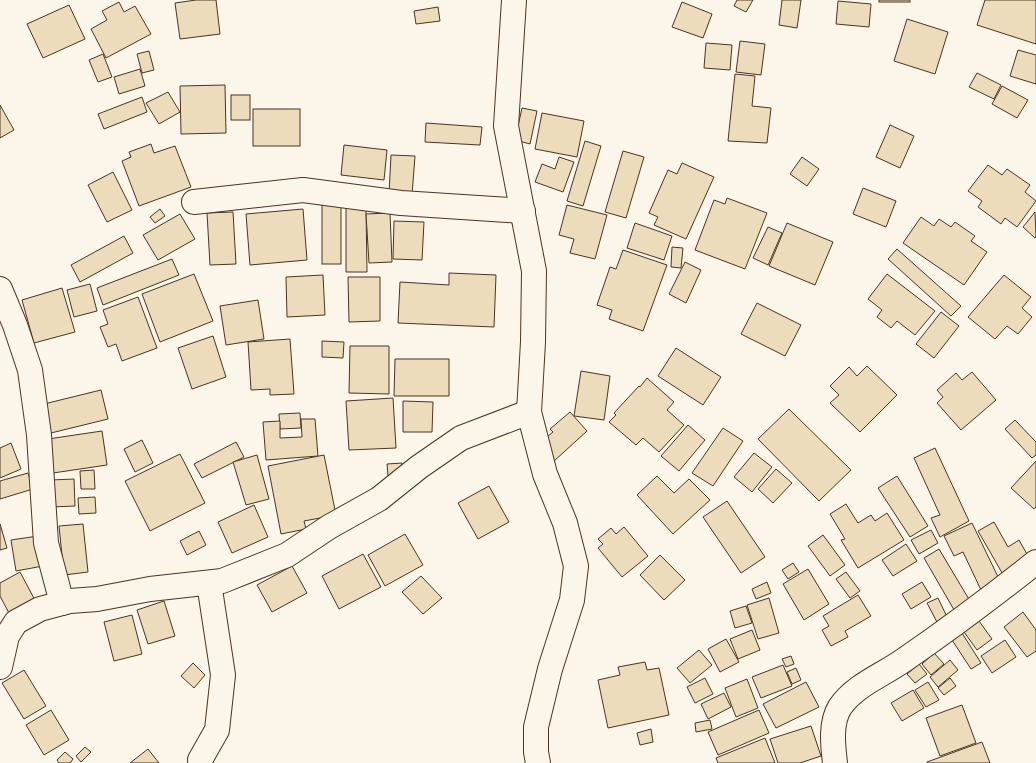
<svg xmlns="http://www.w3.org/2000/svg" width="1036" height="763" font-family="'Golos Text',sans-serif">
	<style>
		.building { fill: #ecdcbc; stroke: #4a3520 }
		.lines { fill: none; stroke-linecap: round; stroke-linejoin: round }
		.street-casing { stroke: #4a3520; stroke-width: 26 }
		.street { stroke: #fbf6e9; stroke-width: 24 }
	</style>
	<rect width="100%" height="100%" fill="#fbf6e9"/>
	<g class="building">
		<path d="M196 0H216L220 34 180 39 175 3Z"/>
		<path d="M737 0H753L746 12 734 6Z"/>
		<path d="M782 0H801L797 28 779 25Z"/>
		<rect x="879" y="0" width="31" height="2"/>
		<path d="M985 0H1036V44L977 25Z"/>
		<path d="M838 1 871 4 869 27 836 24Z"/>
		<path d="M119 2 124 12 135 6 151 34 106 58 91 29 107 20 102 11Z"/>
		<path d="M682 2 712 14 703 38 672 27Z"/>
		<path d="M69 5 85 39 43 58 27 24Z"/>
		<path d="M438 7 440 21 416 24 414 11Z"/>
		<path d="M907 19 948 32 935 74 894 61Z"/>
		<path d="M740 41 765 44 761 75 736 72Z"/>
		<path d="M706 43 732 45 730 70 704 68Z"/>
		<path d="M1018 50 1036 55V84L1010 76Z"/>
		<path d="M149 51 154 70 142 73 137 54Z"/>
		<path d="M103 54 112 77 98 82 89 60Z"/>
		<path d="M140 69 145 86 119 94 114 77Z"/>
		<path d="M977 73 1001 85 994 99 969 87Z"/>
		<path d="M735 74 755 76 752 106 771 108 767 143 728 141Z"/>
		<path d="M225 85 226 133 181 134 180 86Z"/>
		<path d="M1002 86 1028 100 1017 118 992 104Z"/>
		<path d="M168 92 180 112 159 124 146 103Z"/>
		<rect x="231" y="95" width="19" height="25"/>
		<path d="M142 97 147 112 104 129 98 114Z"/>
		<path d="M0 105 14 130 0 138Z"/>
		<path d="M522 108 537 111 530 144 515 140Z"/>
		<rect x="253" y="109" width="47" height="37"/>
		<path d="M542 113 584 121 577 157 535 149Z"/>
		<path d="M426 123 482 127 480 145 425 142Z"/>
		<path d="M890 125 914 136 900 168 876 157Z"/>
		<path d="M585 141 601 146 583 206 567 201Z"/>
		<path d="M151 144 154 153 175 146 191 187 139 206 122 161 131 157 129 152Z"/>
		<path d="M344 145 387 150 384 180 341 175Z"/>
		<path d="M623 151 644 157 626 218 605 212Z"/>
		<path d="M391 155 415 156 412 195 389 194Z"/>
		<path d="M559 157 574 162 563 192 535 182 542 164 555 169Z"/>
		<path d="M802 157 819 169 807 186 790 174Z"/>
		<path d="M682 163 714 177 686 239 654 225 658 217 649 213 668 170 677 174Z"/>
		<path d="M988 165 1002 175 1007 169 1030 185 1025 192 1036 201 1017 227 1005 218 1001 224 978 207 982 201 968 191Z"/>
		<path d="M113 172 132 210 107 222 88 185Z"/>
		<path d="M863 188 896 201 886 227 853 214Z"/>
		<path d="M727 198 767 213 745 269 695 250 714 200 725 204Z"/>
		<rect x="322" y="204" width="19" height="60"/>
		<path d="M567 205 607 215 595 259 570 253 574 239 559 235Z"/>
		<path d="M366 207 367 272H346V208Z"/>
		<path d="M160 209 165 216 155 223 150 217Z"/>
		<path d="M303 209 307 260 250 265 246 214Z"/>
		<path d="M233 212 236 264 210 265 207 213Z"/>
		<path d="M1035 212 1036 237 1035 238 1023 227Z"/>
		<path d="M390 213 392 262 369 263 366 214Z"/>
		<path d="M180 214 195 239 158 260 143 235Z"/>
		<path d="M921 217 934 226 939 219 951 227 955 222 975 236 971 241 987 252 964 285 903 243Z"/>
		<path d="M394 221 424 222 422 260 393 259Z"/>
		<path d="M635 223 672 236 664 260 627 248Z"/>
		<path d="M787 223 833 242 815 285 769 266Z"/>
		<path d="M768 227 782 233 768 265 753 258Z"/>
		<path d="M124 236 133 253 80 282 71 265Z"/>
		<path d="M672 247 683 248 681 268 671 267Z"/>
		<path d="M897 249 961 306 951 316 888 259Z"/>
		<path d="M623 250 667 265 643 331 609 319 612 310 597 305 610 267 616 269Z"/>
		<path d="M172 259 179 275 103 305 97 288Z"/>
		<path d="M685 262 701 270 686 303 669 294Z"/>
		<path d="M449 273 496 275 494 327 398 323 400 282 449 285Z"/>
		<path d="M194 274 213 321 160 342 142 294Z"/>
		<path d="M887 274 935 311 915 335 897 321 891 328 877 317 882 310 868 299Z"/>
		<path d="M323 275 325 315 287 317 286 277Z"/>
		<path d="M1004 275 1031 297 1022 308 1032 317 1018 334 1007 326 995 339 968 317Z"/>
		<path d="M348 277H380V321L349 322Z"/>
		<path d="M90 284 97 311 74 317 67 290Z"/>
		<path d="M62 288 75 332 34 343 22 300Z"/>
		<path d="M138 297 157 348 122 361 116 344 108 347 100 327 108 324 103 310Z"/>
		<path d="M258 300 264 339 226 345 220 306Z"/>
		<path d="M757 303 801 325 785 356 741 334Z"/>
		<path d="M941 312 959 326 934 358 916 344Z"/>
		<path d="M213 336 226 377 192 389 178 348Z"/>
		<path d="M290 339 294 394 270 395V389L251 390 248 342Z"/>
		<path d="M322 341 344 342 343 358 322 357Z"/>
		<path d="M350 346H389V394L349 393Z"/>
		<path d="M676 348 721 377 703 405 658 376Z"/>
		<path d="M395 359H449V396H394Z"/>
		<path d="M867 366 897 395 860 432 830 403 839 395 830 386 849 367 857 376Z"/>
		<path d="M581 371 610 376 604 420 574 416Z"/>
		<path d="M972 372 996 400 961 430 937 403 943 397 937 390 956 373 962 380Z"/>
		<path d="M647 378 674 402 667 410 684 425 659 452 643 438 636 445 609 422 616 415 614 413 639 386 640 387Z"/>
		<path d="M101 390 108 419 51 433 44 404Z"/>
		<path d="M393 398 396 448 349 450 346 401Z"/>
		<path d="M403 401 433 402 432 432H403Z"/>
		<path d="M789 409 851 470 819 501 758 439Z"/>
		<path d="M570 412 587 431 553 462 537 445 553 432 550 429Z"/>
		<path d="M300 413 301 428 280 429 279 414Z"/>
		<path d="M301 419H315L318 456 266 460 263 422 280 421V438L302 437Z"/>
		<path d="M1015 420 1036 442V455L1032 458 1005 429Z"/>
		<path d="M688 425 705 440 679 471 661 456Z"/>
		<path d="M723 428 743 441 713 486 692 473Z"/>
		<path d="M102 431 107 465 53 473 48 439Z"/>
		<path d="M142 440 153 463 135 472 124 449Z"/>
		<path d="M236 442 244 457 202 478 194 464Z"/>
		<path d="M11 443 21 469 0 478V448Z"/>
		<path d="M935 448 969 521 940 537 931 518 940 515 914 458Z"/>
		<path d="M754 453 772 467 752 492 734 477Z"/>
		<path d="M180 454 205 503 150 531 125 481Z"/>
		<path d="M257 455 269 499 246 505 233 462Z"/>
		<path d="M324 455 336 515 304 521 306 529 281 534 268 466Z"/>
		<path d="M1036 461V507L1034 509 1011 488Z"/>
		<path d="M402 463 403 475 388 476 387 464Z"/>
		<path d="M776 469 792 483 773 503 758 489Z"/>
		<path d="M94 470 95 489H81L80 471Z"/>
		<path d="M28 473 33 489 0 499V481Z"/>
		<path d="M657 476 674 493 689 479 710 500 673 534 637 495Z"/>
		<path d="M897 476 928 526 910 537 878 488Z"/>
		<path d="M74 479 75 506 51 507V480Z"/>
		<path d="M489 486 509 522 478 539 458 503Z"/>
		<path d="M95 497 96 513 79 514 78 498Z"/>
		<path d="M727 501 765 557 741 573 703 517Z"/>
		<path d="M846 504 858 523 871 515 875 521 887 513 904 540 858 568 841 540 845 539 830 514Z"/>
		<path d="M254 505 268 537 232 553 218 522Z"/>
		<path d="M994 522 1008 547 1019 540 1032 563 1005 578 978 531Z"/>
		<path d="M972 523 1000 581 981 590 963 552 954 556 944 536Z"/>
		<path d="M0 524 7 548 0 550Z"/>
		<path d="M83 524 88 572 64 575 59 526Z"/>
		<path d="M624 527 648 556 622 577 598 548 603 544 598 539 611 528 616 534Z"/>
		<path d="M931 530 938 543 919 554 911 540Z"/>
		<path d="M199 531 206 545 187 555 180 541Z"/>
		<path d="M405 534 423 565 385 586 368 555Z"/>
		<path d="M823 535 845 565 830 576 808 546Z"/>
		<path d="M38 536 43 566 16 571 11 540Z"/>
		<path d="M906 544 917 561 893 576 882 560Z"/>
		<path d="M939 549 973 606 957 615 924 558Z"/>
		<path d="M363 554 381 587 339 609 322 576Z"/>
		<path d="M660 555 685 580 664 600 640 575Z"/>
		<path d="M793 563 799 572 788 579 782 570Z"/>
		<path d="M292 566 307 593 272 612 257 585Z"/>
		<path d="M808 569 829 604 804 620 783 584Z"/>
		<path d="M20 572 37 604 11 617 0 596V583Z"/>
		<path d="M846 572 860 591 850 598 836 579Z"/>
		<path d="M421 576 442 598 423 614 402 592Z"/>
		<path d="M767 582 771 593 756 599 752 589Z"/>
		<path d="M922 582 931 597 911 609 902 594Z"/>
		<path d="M858 595 871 616 845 631 848 637 831 646 822 630 829 626 823 616Z"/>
		<path d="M769 598 779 633 758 639 747 605Z"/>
		<path d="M938 598 948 619 938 624 927 603Z"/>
		<path d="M164 601 175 636 148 644 137 610Z"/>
		<path d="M746 606 752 623 735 628 730 611Z"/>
		<path d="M1023 612 1036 630V651L1027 657 1004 627Z"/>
		<path d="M132 615 142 654 114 661 104 622Z"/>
		<path d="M979 621 992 639 977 650 964 632Z"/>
		<path d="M752 630 760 650 738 659 730 639Z"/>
		<path d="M962 633 981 663 971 669 952 640Z"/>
		<path d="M726 639 739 662 720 672 708 649Z"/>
		<path d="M1005 640 1016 657 992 673 981 656Z"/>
		<path d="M699 650 712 665 690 683 677 668Z"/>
		<path d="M934 653 944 664 931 675 922 664Z"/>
		<path d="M791 656 794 664 786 667 782 659Z"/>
		<path d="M950 660 958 670 938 687 930 677Z"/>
		<path d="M645 662 647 670 659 668 669 715 608 728 598 680 620 675 618 667Z"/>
		<path d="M193 663 205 675 194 688 181 676Z"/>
		<path d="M919 664 927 674 915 683 907 674Z"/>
		<path d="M783 665 792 686 761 698 752 677Z"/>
		<path d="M796 668 801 680 792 684 787 672Z"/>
		<path d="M24 670 46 706 24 719 2 683Z"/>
		<path d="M705 678 713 694 695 703 687 687Z"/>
		<path d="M950 678 956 686 944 695 938 688Z"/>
		<path d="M747 679 758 708 736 717 725 688Z"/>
		<path d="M806 682 819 707 776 728 763 704Z"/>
		<path d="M928 682 939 700 926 707 915 690Z"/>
		<path d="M913 690 924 708 902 721 891 703Z"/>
		<path d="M724 693 731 707 708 719 701 704Z"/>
		<path d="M962 705 976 743 940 756 926 718Z"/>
		<path d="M51 710 69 740 44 755 26 725Z"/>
		<path d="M759 710 769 733 718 755 708 732Z"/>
		<path d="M710 720 712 729 696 732 695 723Z"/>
		<path d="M811 726 821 756 800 763H778L770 739Z"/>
		<path d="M651 729 653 742 640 745 637 733Z"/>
		<path d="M765 738 775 763H718L716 758Z"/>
		<path d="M982 742 990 763H927V762Z"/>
		<path d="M85 747 91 752 81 762 76 756Z"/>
		<path d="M148 749 159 763H130Z"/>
		<path d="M65 752 73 759 70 763H59L57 760Z"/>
	</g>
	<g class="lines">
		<defs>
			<g id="street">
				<path d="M514 0 506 126 534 271 533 342 529 412 545 474 565 523 576 566 572 600 550 669 536 727V752L538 763"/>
				<path d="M194 202 303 190 401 203 523 211"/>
				<path d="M0 289 15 325 30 370 39 435 46 543 62 603"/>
				<path d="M0 667 7 636 16 622 40 609 70 601 97 599 150 589 222 581 287 555 329 527 379 499 419 467 461 438 529 412"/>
				<path d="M200 760 217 730 223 675 209 583"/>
				<path d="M835 763C833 746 830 723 840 707 855 685 883 675 904 660 949 629 993 596 1036 562"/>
			</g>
		</defs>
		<use href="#street" class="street-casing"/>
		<use href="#street" class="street"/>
	</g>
</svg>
